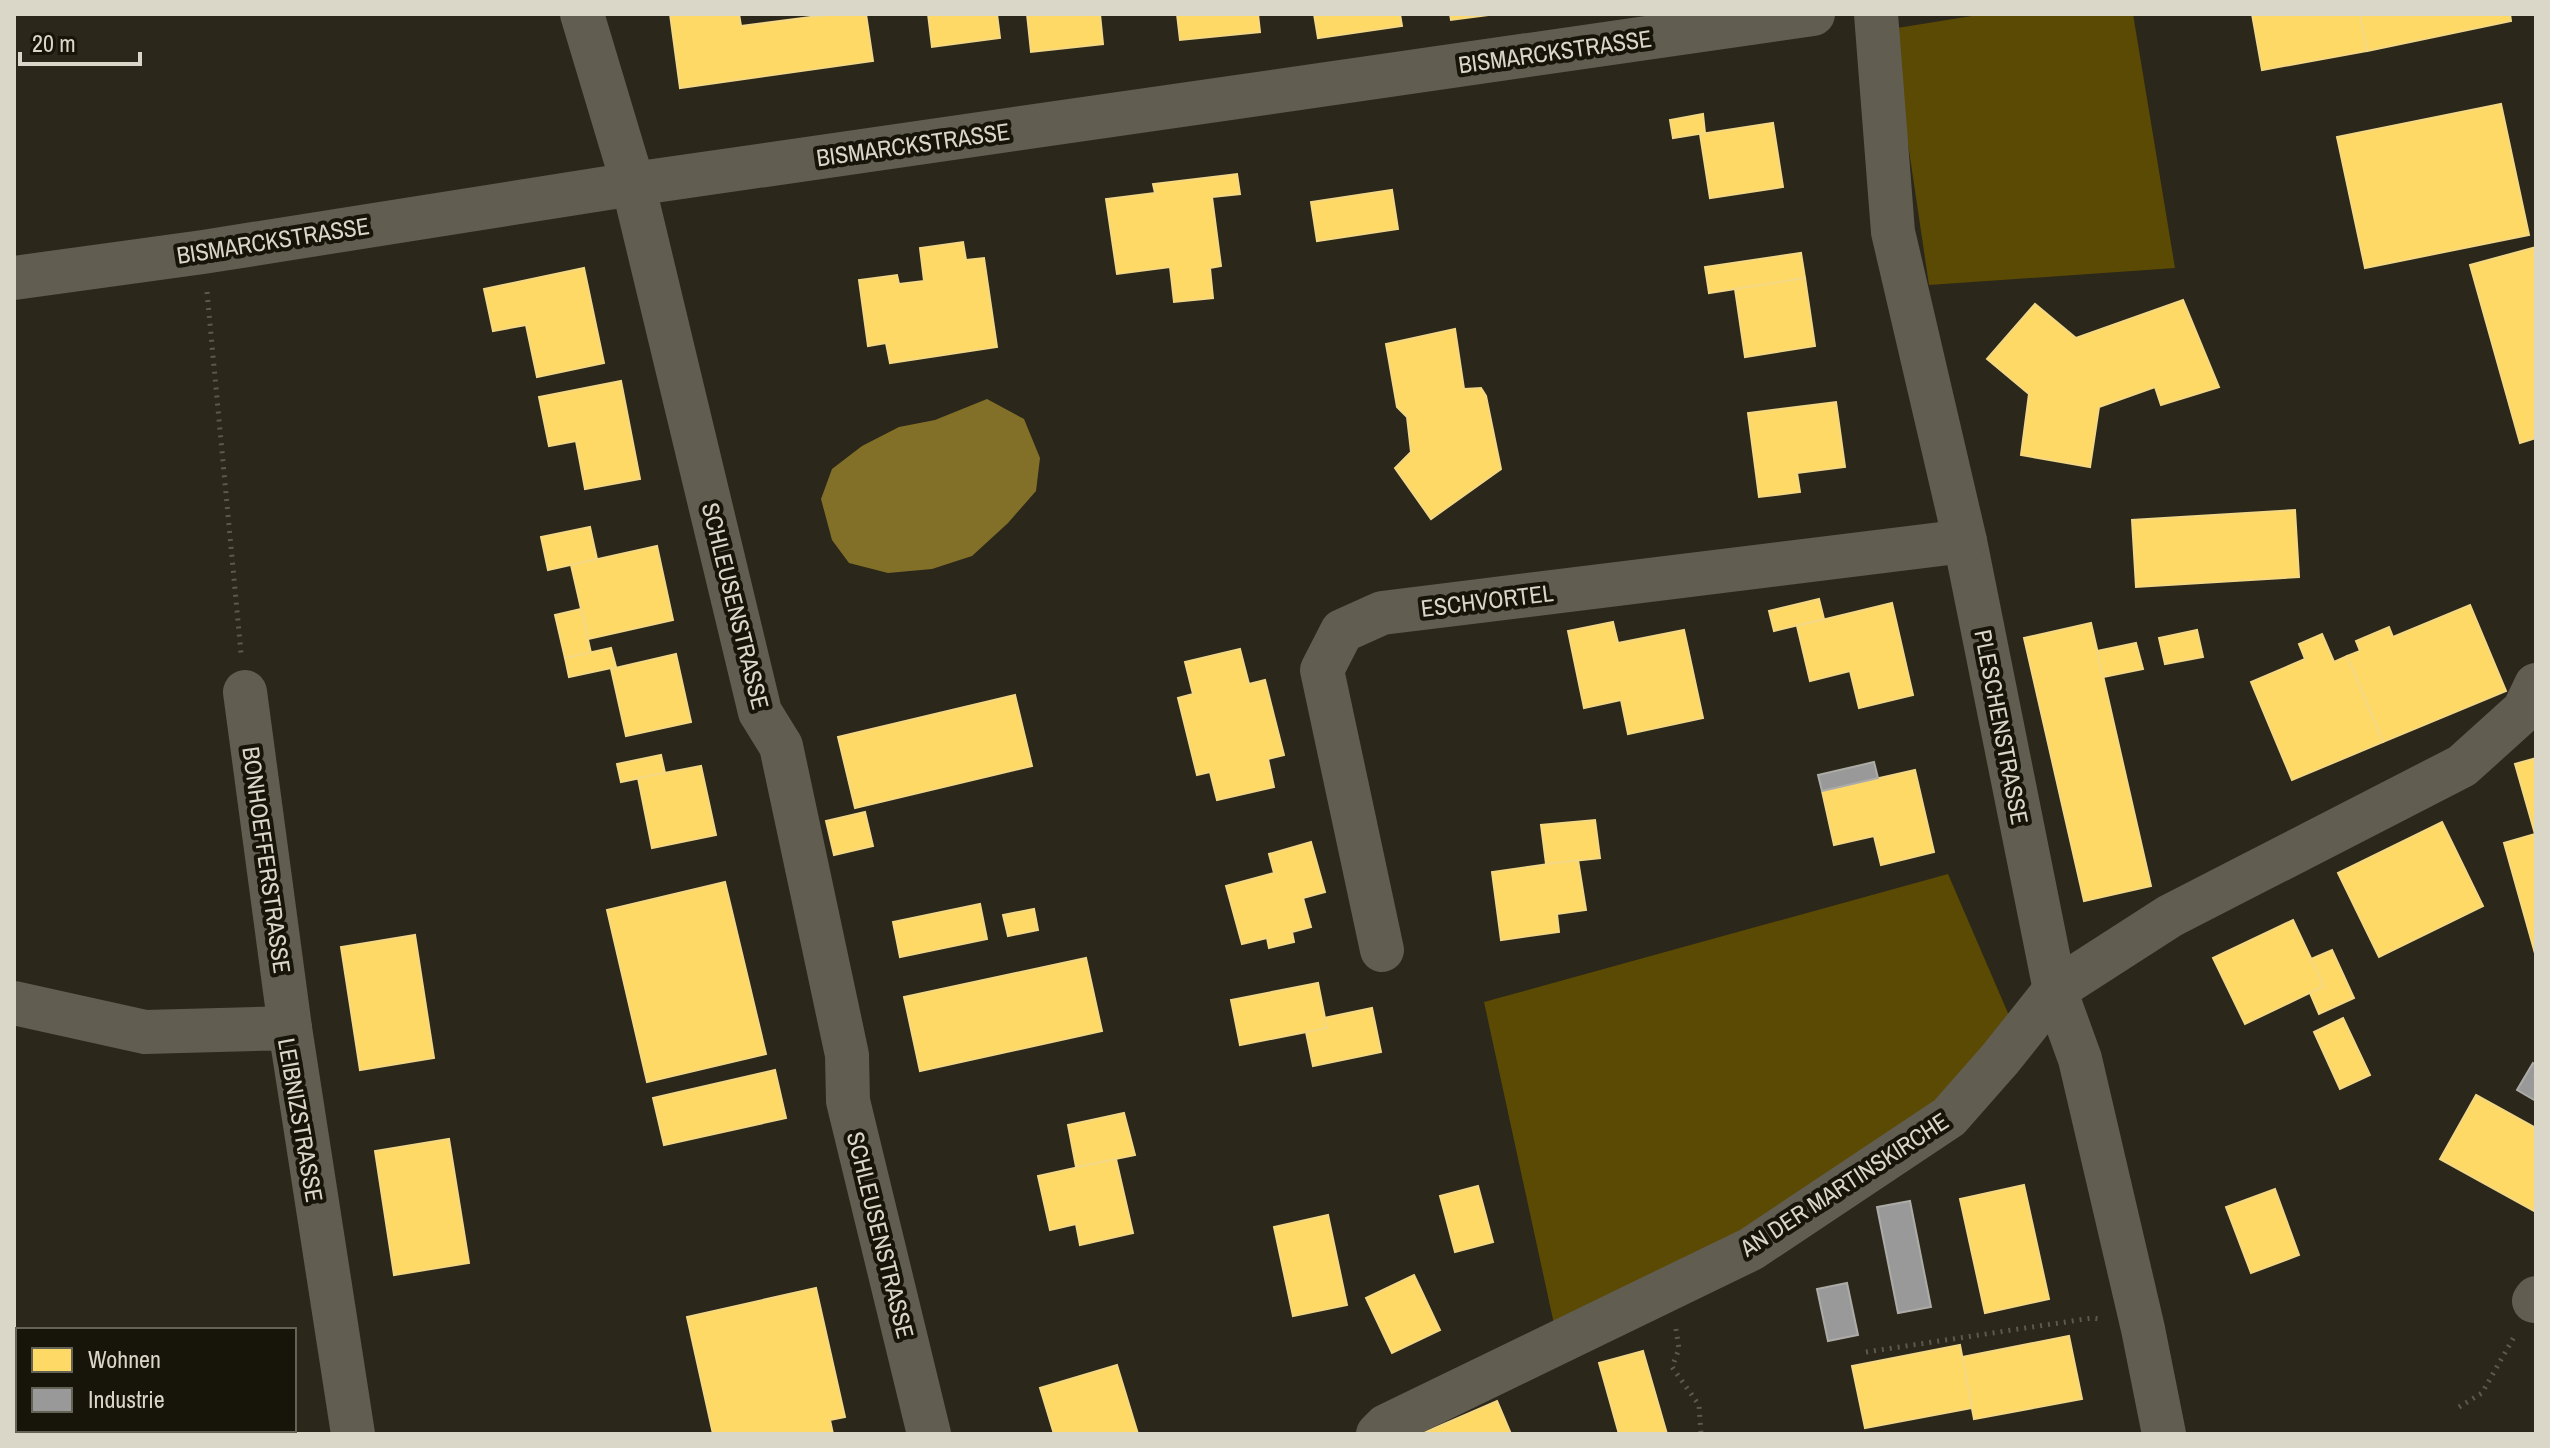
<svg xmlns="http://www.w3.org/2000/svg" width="2550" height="1448" font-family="'Archivo Narrow',sans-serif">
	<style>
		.green { fill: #5a4a04 }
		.water { fill: #827029 }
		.homes { fill: #ffd966; stroke: #f4d883; stroke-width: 2 }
		.industry { fill: #999; stroke: #acaba7; stroke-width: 2 }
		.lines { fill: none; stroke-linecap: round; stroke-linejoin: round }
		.path { stroke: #5c594e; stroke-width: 5; stroke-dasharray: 2 6; stroke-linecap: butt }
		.street { stroke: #615d50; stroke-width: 44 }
		.labels { text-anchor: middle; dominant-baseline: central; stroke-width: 8; stroke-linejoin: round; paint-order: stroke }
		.street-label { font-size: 24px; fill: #dad6c8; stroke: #17140a }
	</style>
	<rect width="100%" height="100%" fill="#2b271a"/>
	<g class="green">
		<path d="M1984 14H2133L2175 268 1929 285 1891 29Z"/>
		<path d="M1948 874 2011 1020 1936 1103 1738 1234 1554 1324 1484 1002Z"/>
	</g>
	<path class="water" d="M987 399 1024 419 1040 458 1036 491 1008 523 972 556 932 569 888 573 849 563 832 540 821 499 832 469 862 446 899 427 935 420Z"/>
	<g class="homes">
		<path d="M670 14H739L741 26 834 14H866L873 61 680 88Z"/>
		<path d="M928 14H997L1000 38 932 47Z"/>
		<path d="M1027 14H1100L1103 44 1031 52Z"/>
		<path d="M1177 14H1258L1260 32 1180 40Z"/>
		<path d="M1314 14H1400L1402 26 1318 38Z"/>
		<path d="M1450 14H1496L1451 20Z"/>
		<path d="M2252 14H2360L2367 51 2262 70Z"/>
		<path d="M2360 14H2510L2511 21 2367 51Z"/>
		<path d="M2501 104 2529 235 2365 268 2337 137Z"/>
		<path d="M1703 114 1705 133 1673 138 1670 120Z"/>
		<path d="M1773 123 1783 187 1710 198 1700 134Z"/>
		<path d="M1237 174 1240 194 1212 197 1221 266 1210 268 1213 298 1174 302 1170 267 1117 274 1106 199 1155 193 1153 184Z"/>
		<path d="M1392 190 1398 229 1317 241 1311 202Z"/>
		<path d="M963 242 966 260 984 258 997 347 890 363 886 343 868 346 859 280 897 275 899 284 924 281 920 248Z"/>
		<path d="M2536 247V438L2520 443 2470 265Z"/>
		<path d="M1801 253 1805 278 1709 293 1705 267Z"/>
		<path d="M584 268 604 363 537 377 526 325 493 331 484 289Z"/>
		<path d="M1805 278 1815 346 1745 357 1735 289Z"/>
		<path d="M2183 300 2219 387 2161 405 2155 387 2099 407 2090 467 2021 455 2029 394 1987 359 2035 304 2076 338Z"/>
		<path d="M1455 329 1464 389 1481 388 1486 396 1501 469 1431 519 1395 468 1411 452 1407 417 1397 407 1386 344Z"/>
		<path d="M621 381 640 479 585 489 576 441 549 446 539 397Z"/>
		<path d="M1836 402 1845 467 1797 473 1800 492 1759 497 1748 413Z"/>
		<path d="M2295 510 2299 577 2136 587 2132 520Z"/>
		<path d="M590 527 597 559 548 570 541 537Z"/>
		<path d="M657 546 673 620 588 639 571 565Z"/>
		<path d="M1819 599 1824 619 1774 631 1769 611Z"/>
		<path d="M1892 603 1913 695 1859 708 1850 671 1810 681 1797 626Z"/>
		<path d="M2470 605 2506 691 2383 742 2347 656 2360 651 2356 641 2389 627 2393 637Z"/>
		<path d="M581 609 591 653 565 658 555 615Z"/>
		<path d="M1613 622 1618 643 1684 630 1703 718 1628 734 1621 700 1584 708 1568 631Z"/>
		<path d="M2091 623 2151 886 2084 901 2024 638Z"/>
		<path d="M2197 630 2203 657 2165 664 2159 638Z"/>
		<path d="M2322 634 2334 662 2347 656 2383 742 2292 780 2251 682 2305 659 2299 644Z"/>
		<path d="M2136 643 2143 669 2103 677 2097 651Z"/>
		<path d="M611 648 616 667 569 677 565 658Z"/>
		<path d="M1240 649 1249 684 1265 680 1284 755 1268 759 1274 787 1217 800 1210 772 1197 775 1178 698 1193 694 1185 662Z"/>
		<path d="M676 654 691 722 626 736 611 669Z"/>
		<path d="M1015 695 1032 766 855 808 838 737Z"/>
		<path d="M661 755 665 773 621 782 617 764Z"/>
		<path d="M2536 758V834H2535L2515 764Z"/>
		<path d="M701 766 716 835 652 848 638 778Z"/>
		<path d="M1915 770 1934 852 1881 865 1874 836 1834 845 1822 791Z"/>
		<path d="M865 812 873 846 834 855 826 821Z"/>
		<path d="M1595 820 1600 858 1546 864 1541 825Z"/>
		<path d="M2442 822 2483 906 2379 957 2338 873Z"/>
		<path d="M2535 834H2536V957L2504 843Z"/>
		<path d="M1311 842 1325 892 1303 898 1311 927 1292 932 1294 942 1269 948 1267 938 1242 944 1226 886 1274 873 1269 854Z"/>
		<path d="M1578 860 1586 910 1557 914 1559 932 1501 940 1492 872Z"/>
		<path d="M725 882 766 1054 647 1082 607 910Z"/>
		<path d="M980 904 987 939 900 957 893 922Z"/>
		<path d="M1034 909 1038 930 1008 936 1003 915Z"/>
		<path d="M2293 920 2324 986 2245 1024 2213 958Z"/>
		<path d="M415 935 434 1058 360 1070 341 947Z"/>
		<path d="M2332 950 2354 998 2319 1014 2310 993 2324 986 2311 959Z"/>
		<path d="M1086 958 1102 1031 920 1071 904 997Z"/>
		<path d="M1318 983 1327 1028 1240 1045 1231 1000Z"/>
		<path d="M1372 1008 1381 1052 1313 1066 1306 1032 1327 1028 1324 1018Z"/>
		<path d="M2343 1018 2370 1075 2340 1089 2314 1032Z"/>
		<path d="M775 1070 786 1118 664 1145 653 1098Z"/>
		<path d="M2476 1095 2536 1128V1212L2440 1159Z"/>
		<path d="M1124 1113 1135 1155 1076 1167 1068 1125Z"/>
		<path d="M449 1139 469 1263 394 1275 375 1151Z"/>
		<path d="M1116 1159 1133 1233 1080 1245 1076 1224 1050 1230 1038 1176Z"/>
		<path d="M2024 1185 2049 1299 1985 1313 1960 1199Z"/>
		<path d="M1478 1186 1493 1242 1455 1252 1440 1196Z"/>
		<path d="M2275 1189 2299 1255 2251 1273 2226 1207Z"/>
		<path d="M1328 1215 1347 1305 1293 1316 1274 1227Z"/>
		<path d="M1414 1275 1440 1330 1392 1353 1366 1298Z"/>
		<path d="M816 1288 845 1417 830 1420 833 1434H713L687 1317Z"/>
		<path d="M2069 1336 2082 1399 1974 1419 1962 1357Z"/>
		<path d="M1960 1345 1972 1408 1865 1428 1852 1366Z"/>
		<path d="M1643 1351 1667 1434H1619L1599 1363Z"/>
		<path d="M1117 1365 1138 1434H1054L1040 1388Z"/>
		<path d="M1497 1401 1511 1434H1421Z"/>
	</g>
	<g class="industry">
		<path d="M1874 762 1878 778 1822 791 1818 775Z"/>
		<path d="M2533 1063 2536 1065V1101L2517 1090Z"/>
		<path d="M1910 1201 1931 1307 1898 1313 1877 1207Z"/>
		<path d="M1847 1283 1858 1335 1828 1341 1817 1289Z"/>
	</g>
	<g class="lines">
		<g class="path">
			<path d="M207 292 241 653"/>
			<path d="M1676 1329 1679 1349 1672 1367 1699 1405 1701 1434"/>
			<path d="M1866 1352 2092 1318 2099 1319"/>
			<path d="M2459 1407 2482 1393 2514 1337"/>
			<path d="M147 1430 148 1434"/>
		</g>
		<g class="street">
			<path d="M582 14 633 184 760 712 781 746 847 1055 848 1101 929 1434"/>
			<path d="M1876 14 1893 232 1965 541 2055 990 2080 1059 2143 1329 2164 1434"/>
			<path d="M14 278 203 252 633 184 1813 14"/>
			<path d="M245 692 290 1028"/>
			<path d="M1382 950 1322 670 1342 631 1382 613 1965 541"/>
			<path d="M14 1003 145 1032 290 1028 353 1434"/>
			<path d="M2534 1301 2536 1298"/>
			<path d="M1378 1434 1386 1426 1751 1249 1949 1117 2000 1059 2055 990 2170 916 2462 766 2524 710 2536 685"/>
		</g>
	</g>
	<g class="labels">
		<g class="street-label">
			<text transform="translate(1555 51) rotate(-8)">BISMARCKSTRASSE</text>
			<text transform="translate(913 144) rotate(-8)">BISMARCKSTRASSE</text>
			<text transform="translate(273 240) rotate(-9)">BISMARCKSTRASSE</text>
			<text transform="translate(1487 600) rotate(-7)">ESCHVORTEL</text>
			<text transform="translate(736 606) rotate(76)">SCHLEUSENSTRASSE</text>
			<text transform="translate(2002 727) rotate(79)">PLESCHENSTRASSE</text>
			<text transform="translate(267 860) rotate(82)">BONHOEFFERSTRASSE</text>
			<text transform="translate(301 1120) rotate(80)">LEIBNIZSTRASSE</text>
			<text transform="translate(1844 1184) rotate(-33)">AN DER MARTINSKIRCHE</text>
			<text transform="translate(881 1235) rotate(76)">SCHLEUSENSTRASSE</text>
		</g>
	</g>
	<rect width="2550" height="1448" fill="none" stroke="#dad6c8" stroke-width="32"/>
	<rect x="16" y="1328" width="280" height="104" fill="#17140a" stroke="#656256" stroke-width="2"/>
	<rect x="32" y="1348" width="40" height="24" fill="#ffd966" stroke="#656256" stroke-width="2"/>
	<text x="88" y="1368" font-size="24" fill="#dad6c8">Wohnen</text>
	<rect x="32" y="1388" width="40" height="24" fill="#999999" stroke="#656256" stroke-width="2"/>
	<text x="88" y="1408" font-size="24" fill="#dad6c8">Industrie</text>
	<path d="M20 52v12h120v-12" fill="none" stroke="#dad6c8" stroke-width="4"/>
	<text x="32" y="52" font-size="24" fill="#dad6c8" stroke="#17140a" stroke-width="6" paint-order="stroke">20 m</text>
</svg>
